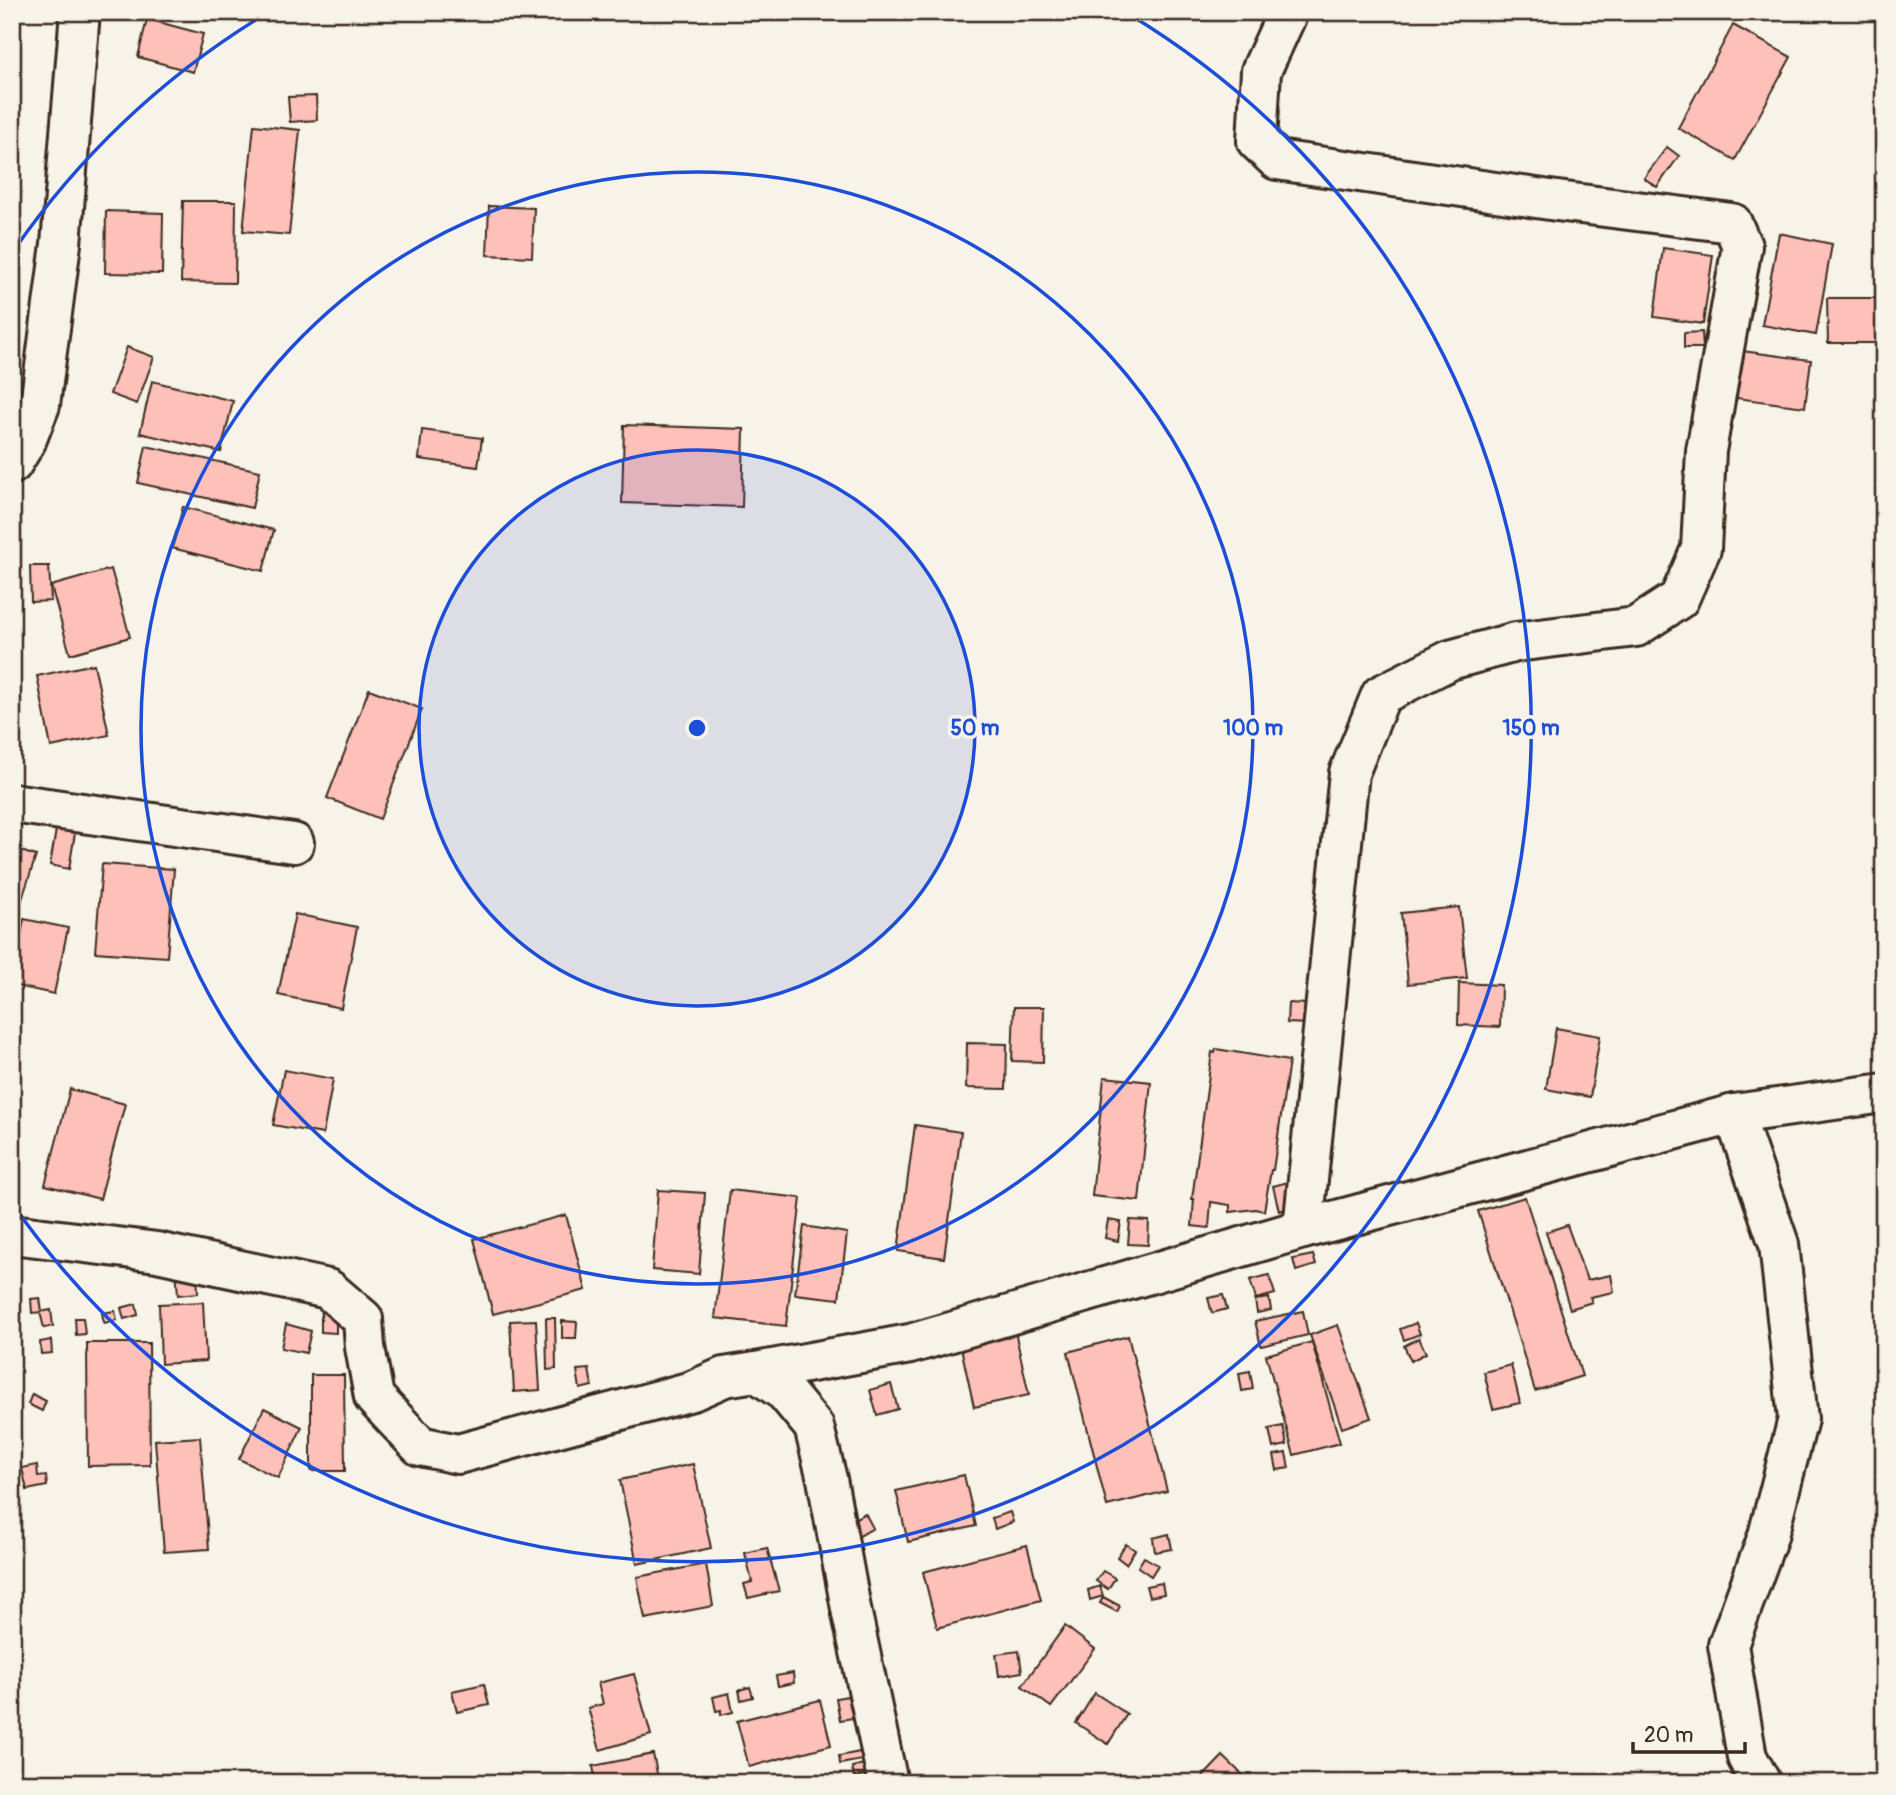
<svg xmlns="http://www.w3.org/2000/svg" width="1896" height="1795" font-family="Pangolin,sans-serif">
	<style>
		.building { fill: #fdc1ba; stroke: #3b2a1e; stroke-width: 2 }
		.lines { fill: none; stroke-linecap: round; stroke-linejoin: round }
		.street-casing { stroke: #3b2a1e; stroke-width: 44 }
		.street { stroke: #f7f3e8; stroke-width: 38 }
		.ring { fill: none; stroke: #1d4ed8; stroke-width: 3.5 }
		.centre { fill: #1d4ed8; stroke: #f7f3e8; stroke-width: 3.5 }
		.ring-label { font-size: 21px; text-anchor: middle; font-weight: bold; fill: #1d4ed8; stroke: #f7f3e8; stroke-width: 7; stroke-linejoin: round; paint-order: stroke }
	</style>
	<rect width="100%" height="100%" fill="#f7f3e8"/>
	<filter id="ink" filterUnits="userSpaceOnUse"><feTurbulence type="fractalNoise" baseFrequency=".0143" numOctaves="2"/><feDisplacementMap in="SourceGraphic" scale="14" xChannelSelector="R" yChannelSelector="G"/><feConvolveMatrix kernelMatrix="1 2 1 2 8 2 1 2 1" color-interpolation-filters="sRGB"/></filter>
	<g filter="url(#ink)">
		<g class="building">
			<path d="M147 19 203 34 193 72 138 57Z"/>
			<path d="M1733 25 1791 57 1735 160 1678 128Z"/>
			<path d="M316 96 317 120 290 122 288 97Z"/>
			<path d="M254 125 300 130 289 235 243 231Z"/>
			<path d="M1667 147 1679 156 1657 187 1644 178Z"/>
			<path d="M183 201H236L235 283 181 282Z"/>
			<path d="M489 206 534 208 532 257 487 255Z"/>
			<path d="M106 211 163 213 162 274 105 273Z"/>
			<path d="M1779 233 1832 244 1816 335 1762 325Z"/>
			<path d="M1663 248 1713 255 1703 324 1654 317Z"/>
			<path d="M1827 298H1880L1881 343H1828Z"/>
			<path d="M1702 332 1703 348H1684V333Z"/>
			<path d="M127 347 154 357 137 404 110 394Z"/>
			<path d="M1742 351 1811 360 1805 407 1736 398Z"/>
			<path d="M152 381 233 401 221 452 140 433Z"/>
			<path d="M624 425 744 429 742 507 622 503Z"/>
			<path d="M422 430 482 438 478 467 419 459Z"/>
			<path d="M146 446 260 471 252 508 138 483Z"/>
			<path d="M183 507 274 530 263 571 172 548Z"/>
			<path d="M30 566H49L51 601 31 602Z"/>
			<path d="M111 569 130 637 70 654 51 586Z"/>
			<path d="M94 664 109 735 51 747 37 676Z"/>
			<path d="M369 689 422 709 380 819 327 798Z"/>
			<path d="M58 818 77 821 69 869 50 865Z"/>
			<path d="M12 848 36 856 12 930Z"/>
			<path d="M102 864 174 869 167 957 95 952Z"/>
			<path d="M1459 907 1467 978 1408 984 1401 913Z"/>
			<path d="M295 914 357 927 341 1008 278 995Z"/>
			<path d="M24 919 68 928 54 994 12 985Z"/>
			<path d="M1459 983 1501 985 1500 1027 1458 1025Z"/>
			<path d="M1288 1003 1308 1004V1024L1287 1023Z"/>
			<path d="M1014 1007H1044L1043 1062 1012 1061Z"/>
			<path d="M1556 1028 1600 1036 1590 1097 1546 1089Z"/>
			<path d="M967 1043 1007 1044 1006 1089 966 1088Z"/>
			<path d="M1216 1049 1289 1061 1273 1170H1271L1264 1211 1255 1209 1230 1212V1205L1211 1202 1209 1228 1192 1226 1194 1199H1192L1212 1052 1215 1053Z"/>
			<path d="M284 1070 333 1079 323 1134 273 1125Z"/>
			<path d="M1104 1077 1151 1082 1139 1201 1092 1196Z"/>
			<path d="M70 1089 125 1104 100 1199 45 1185Z"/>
			<path d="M915 1125 961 1132 944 1258 898 1251Z"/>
			<path d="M1295 1180 1302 1205 1279 1211 1273 1186Z"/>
			<path d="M658 1190 705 1193 699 1274 652 1270Z"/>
			<path d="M730 1190 801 1198 786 1326 715 1318Z"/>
			<path d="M1525 1197 1582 1376 1535 1391 1478 1211Z"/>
			<path d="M566 1215 586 1290 493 1314 474 1239Z"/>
			<path d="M1108 1220 1121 1222 1118 1241 1105 1238Z"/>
			<path d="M1130 1220 1149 1221 1148 1245 1128 1244Z"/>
			<path d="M1567 1225 1587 1280 1611 1275 1614 1292 1590 1297 1592 1302 1570 1309 1546 1232Z"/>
			<path d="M804 1226 847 1233 839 1299 795 1294Z"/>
			<path d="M1313 1255 1316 1265 1296 1271 1293 1259Z"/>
			<path d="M197 1267 198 1293 178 1295 176 1269Z"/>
			<path d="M1269 1275 1275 1294 1256 1299 1250 1280Z"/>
			<path d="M1223 1295 1227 1309 1212 1313 1208 1298Z"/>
			<path d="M40 1298 42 1312 32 1313 31 1299Z"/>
			<path d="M1269 1298 1271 1310 1257 1313 1255 1300Z"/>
			<path d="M203 1302 206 1361 161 1364 159 1304Z"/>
			<path d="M136 1304 138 1315 124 1319 121 1308Z"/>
			<path d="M321 1306H336V1333L321 1332Z"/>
			<path d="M51 1310 53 1326 44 1328 40 1312Z"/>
			<path d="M115 1311 117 1320 104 1323 102 1313Z"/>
			<path d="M1303 1311 1308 1335 1261 1346 1255 1321Z"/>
			<path d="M75 1318H83L85 1334 76 1335Z"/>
			<path d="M546 1318H555L556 1369 547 1370Z"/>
			<path d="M536 1320 540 1390 514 1392 510 1321Z"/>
			<path d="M562 1321 577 1322 576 1338H562Z"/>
			<path d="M1416 1323 1420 1334 1404 1340 1400 1329Z"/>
			<path d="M286 1324 311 1331 306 1353 281 1348Z"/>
			<path d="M1338 1325 1371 1418 1342 1428 1310 1335Z"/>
			<path d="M1015 1331 1029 1395 974 1407 960 1343Z"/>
			<path d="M1128 1336 1167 1491 1107 1506 1068 1352Z"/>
			<path d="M1419 1338 1426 1353 1411 1361 1404 1346Z"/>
			<path d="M51 1340 52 1353 41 1354 40 1342Z"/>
			<path d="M1312 1342 1340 1443 1294 1455 1266 1355Z"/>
			<path d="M87 1343H149L150 1465 88 1466Z"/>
			<path d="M1511 1365 1520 1403 1493 1409 1484 1372Z"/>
			<path d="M589 1369 592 1386 580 1389 577 1370Z"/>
			<path d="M1250 1371 1253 1389 1242 1391 1239 1373Z"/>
			<path d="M311 1375H344L345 1471H311Z"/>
			<path d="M891 1384 898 1409 877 1415 870 1390Z"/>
			<path d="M32 1394 46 1401 42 1411 28 1404Z"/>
			<path d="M264 1408 302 1427 278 1478 239 1459Z"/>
			<path d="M1283 1426 1287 1445 1273 1448 1269 1429Z"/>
			<path d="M200 1437 209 1549 164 1552 155 1440Z"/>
			<path d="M1286 1453 1289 1468 1277 1470 1274 1455Z"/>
			<path d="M693 1464 711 1548 637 1564 620 1480Z"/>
			<path d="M37 1465 38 1477 46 1476 47 1486 27 1490 22 1468Z"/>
			<path d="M964 1475 976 1526 908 1542 896 1491Z"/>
			<path d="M1010 1512 1013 1522 995 1529 992 1518Z"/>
			<path d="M865 1513 873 1528 849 1542 841 1526Z"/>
			<path d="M1169 1534 1172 1549 1155 1552 1153 1538Z"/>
			<path d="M1126 1544 1135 1550 1126 1564 1117 1557Z"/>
			<path d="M1027 1545 1041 1600 937 1628 923 1572Z"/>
			<path d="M767 1548 779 1591 748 1598 744 1584 752 1582 745 1553Z"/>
			<path d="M1144 1557 1158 1565 1151 1576 1138 1567Z"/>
			<path d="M706 1564 713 1606 645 1619 637 1577Z"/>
			<path d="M1103 1571 1115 1578 1108 1589 1096 1581Z"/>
			<path d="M1162 1583 1164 1594 1149 1597 1146 1586Z"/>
			<path d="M1100 1586 1103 1596 1090 1600 1088 1590Z"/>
			<path d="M1103 1597 1120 1606 1117 1612 1100 1603Z"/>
			<path d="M1065 1626 1095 1649 1051 1707 1022 1686Z"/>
			<path d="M1019 1651 1022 1672 999 1676 996 1654Z"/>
			<path d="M793 1673 794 1683 778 1686 776 1676Z"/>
			<path d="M634 1674 651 1735 600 1750 588 1708 603 1704 598 1683Z"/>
			<path d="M484 1684 489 1705 457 1712 452 1691Z"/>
			<path d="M750 1687 753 1697 741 1700 739 1690Z"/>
			<path d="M729 1693 733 1712 721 1715V1710L716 1711 713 1697Z"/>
			<path d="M1095 1693 1127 1714 1108 1744 1076 1723Z"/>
			<path d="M848 1696 853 1718 840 1720 836 1698Z"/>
			<path d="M820 1700 831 1745 749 1767 737 1721Z"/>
			<path d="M860 1752 862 1760 840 1764 839 1756Z"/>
			<path d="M653 1754 659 1783H596L593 1766Z"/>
			<path d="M1223 1756 1251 1783H1197Z"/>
			<path d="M868 1763 871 1774 854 1777 852 1767Z"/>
		</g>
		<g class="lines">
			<defs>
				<g id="street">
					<path d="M1288 12 1261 71 1257 141 1277 160 1557 201 1732 223 1742 246 1706 451 1701 549 1679 599 1636 627 1516 642 1450 660 1381 695 1349 773 1303 1229"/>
					<path d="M12 464 26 441 40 405 61 244 80 12"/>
					<path d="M12 803 294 843"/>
					<path d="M1734 1114 1779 1244 1798 1419 1768 1536 1728 1645 1747 1757 1761 1783"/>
					<path d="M12 1234 157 1252 328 1289 363 1319 365 1347 374 1397 420 1446 458 1454 692 1391 724 1377 756 1372 785 1392 814 1427 827 1479 852 1614 888 1783"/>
					<path d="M756 1372 910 1344 1303 1229 1734 1114 1884 1093"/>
				</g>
			</defs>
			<use href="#street" class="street-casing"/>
			<use href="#street" class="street"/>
		</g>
	</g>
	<circle cx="697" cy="728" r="278" fill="#1d4ed8" fill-opacity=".12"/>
	<g class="ring">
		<circle cx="697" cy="728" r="278"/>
		<circle cx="697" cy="728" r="556"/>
		<path d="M14 250A834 834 0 0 1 267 13M1127 13A834 834 0 1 1 14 1206"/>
	</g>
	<circle cx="697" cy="728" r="10" class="centre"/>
	<g class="ring-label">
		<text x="975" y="735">50 m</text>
		<text x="1253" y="735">100 m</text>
		<text x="1531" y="735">150 m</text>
	</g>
	<rect width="1896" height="1795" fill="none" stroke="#f7f3e8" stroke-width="42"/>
	<rect x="21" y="21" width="1854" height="1753" fill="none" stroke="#3b2a1e" stroke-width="2.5" filter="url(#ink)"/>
	<path d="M1633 1742v10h112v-10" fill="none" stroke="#3b2a1e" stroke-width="3.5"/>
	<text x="1644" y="1742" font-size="21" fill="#3b2a1e" stroke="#f7f3e8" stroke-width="5" paint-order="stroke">20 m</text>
</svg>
